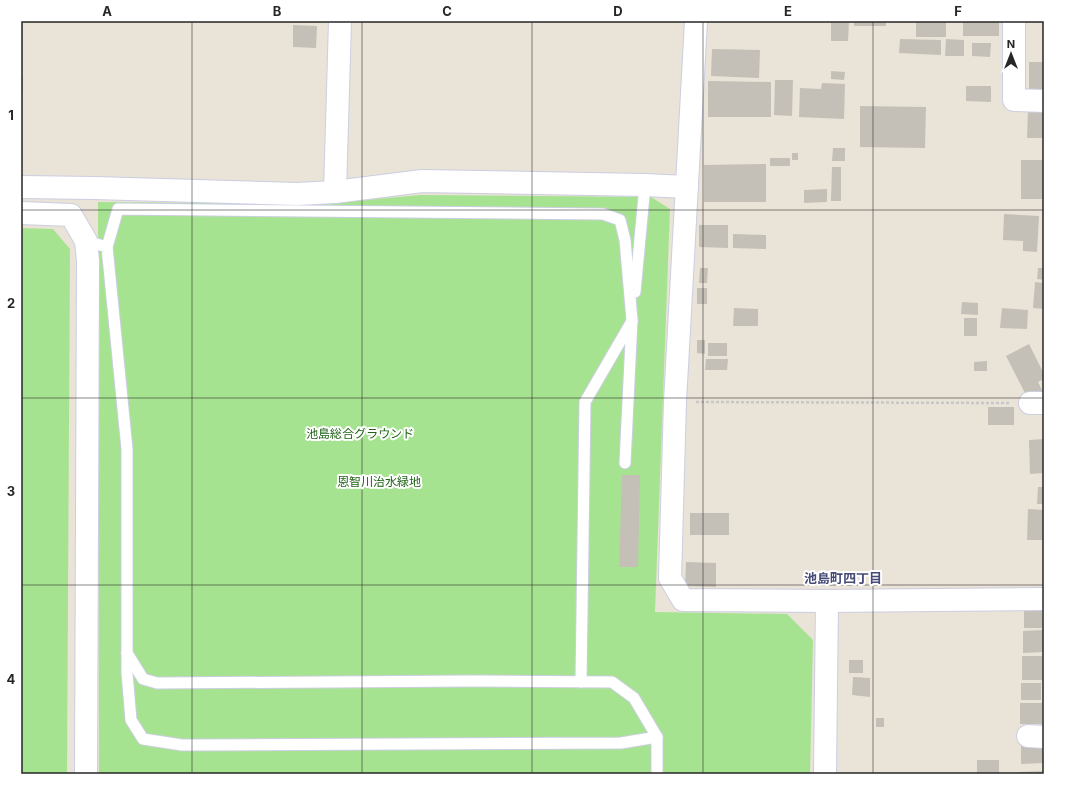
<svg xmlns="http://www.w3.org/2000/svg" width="1065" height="795" font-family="Inter,'Noto Sans JP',sans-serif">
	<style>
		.green { fill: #a6e390 }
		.building { fill: #c5c0b7 }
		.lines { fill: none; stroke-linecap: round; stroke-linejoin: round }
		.lane-casing { stroke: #cccee1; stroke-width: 13 }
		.street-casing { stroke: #cccee1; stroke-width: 24 }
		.path { stroke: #c7c7c7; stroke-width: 2.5; stroke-dasharray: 3 2; stroke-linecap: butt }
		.lane { stroke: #fff; stroke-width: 11 }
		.street { stroke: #fff; stroke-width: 22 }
		.grid { fill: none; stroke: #262626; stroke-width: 1; stroke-opacity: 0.55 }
		.labels { text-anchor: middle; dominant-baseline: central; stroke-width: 4; stroke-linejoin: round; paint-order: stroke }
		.park-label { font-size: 12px; fill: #206317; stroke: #fff }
		.neighbourhood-label { font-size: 13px; font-weight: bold; fill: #464b77; stroke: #fff }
		.neatline { fill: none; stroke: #262626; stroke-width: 1.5 }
		.grid-label { font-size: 13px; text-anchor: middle; font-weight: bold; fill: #262626 }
	</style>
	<rect width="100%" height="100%" fill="#eae3d7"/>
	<g class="green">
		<path d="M420 195 651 197 670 209 655 612 787 614 813 640 810 774H99L98 202 323 204Z"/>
		<path d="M21 228 53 229 70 249 67 774H21Z"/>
	</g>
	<g class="building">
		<path d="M831 21H849L848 41H831Z"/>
		<rect x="854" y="21" width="32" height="5"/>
		<rect x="916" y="21" width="30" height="16"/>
		<rect x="963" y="21" width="36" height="15"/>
		<path d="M293 25 317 26 316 48 293 47Z"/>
		<path d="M900 39 941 40V55L899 53Z"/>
		<path d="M946 39 964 40V56H945Z"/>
		<path d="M972 43H991L990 57 972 56Z"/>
		<path d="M712 49 760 50 759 78 711 76Z"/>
		<rect x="1029" y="62" width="15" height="30"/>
		<path d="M831 71 845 72 844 80 831 79Z"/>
		<rect x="21" y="77" width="2" height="17"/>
		<path d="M775 80H793L792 116 774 115Z"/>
		<path d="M708 81 771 82V117H708Z"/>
		<path d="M822 83 845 84 844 119 799 117 800 88 821 89Z"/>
		<path d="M966 86H991V102L966 101Z"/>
		<path d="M860 106 926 107 925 148 860 147Z"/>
		<path d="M1028 110 1044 111V138H1027Z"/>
		<path d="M833 148H845V161H832Z"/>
		<rect x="792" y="153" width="6" height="7"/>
		<rect x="770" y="158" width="20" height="8"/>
		<rect x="1021" y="160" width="23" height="39"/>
		<path d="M766 164V202H704V165Z"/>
		<path d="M832 167H841V201H831Z"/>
		<path d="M827 189V202L804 203V190Z"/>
		<path d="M1004 214 1039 216 1037 252 1023 251V241L1003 240Z"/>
		<path d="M699 225H728V248L699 247Z"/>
		<path d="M733 234 766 235V249L733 248Z"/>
		<path d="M700 268H708L707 283H699Z"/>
		<path d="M1038 268H1044V280L1037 279Z"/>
		<path d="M1035 282 1044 283V309L1033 308Z"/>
		<rect x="697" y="288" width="10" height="16"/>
		<path d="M962 302 978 303V315L961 314Z"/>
		<path d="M734 308 758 309V326H733Z"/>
		<path d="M1002 308 1028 310 1027 329 1000 328Z"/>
		<rect x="964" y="318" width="13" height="18"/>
		<path d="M697 340H705V354L697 353Z"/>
		<rect x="708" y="343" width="19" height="13"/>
		<path d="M1029 344 1044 374V379L1038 382 1044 394 1027 397 1006 356Z"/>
		<path d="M706 359H728L727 370H705Z"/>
		<path d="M987 361V371H974V362Z"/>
		<rect x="988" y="407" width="26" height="18"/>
		<path d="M1044 439V473L1030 474 1029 440Z"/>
		<path d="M622 475H640L638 567H619Z"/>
		<path d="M1038 487H1044V504H1037Z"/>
		<path d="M1028 509 1044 510V540H1027Z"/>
		<rect x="690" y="513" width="39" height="22"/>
		<path d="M686 562 716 563V587L685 586Z"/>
		<rect x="1024" y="605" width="18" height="23"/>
		<path d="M1043 630 1044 652 1023 653V631Z"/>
		<rect x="1022" y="656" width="20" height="24"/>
		<rect x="849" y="660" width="14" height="13"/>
		<path d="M853 677 870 678V697L852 695Z"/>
		<rect x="1021" y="683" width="20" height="17"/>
		<rect x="1020" y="703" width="22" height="21"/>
		<rect x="876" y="718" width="8" height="9"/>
		<path d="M1043 741V763L1021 764V742Z"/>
		<rect x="977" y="760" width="22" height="14"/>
		<path d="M1044 771V774H1019V772Z"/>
	</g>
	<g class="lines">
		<defs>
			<g id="lane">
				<path d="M86 241 107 247 127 449V673L131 720 143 739 182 745H198L621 743 657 737"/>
				<path d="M107 247 118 209 603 214 620 220 625 240 632 320 625 463"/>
				<path d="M635 292 645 185"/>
				<path d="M127 653 143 679 157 683 473 681 612 682 634 698 657 737V774"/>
				<path d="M581 682 585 402 632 321"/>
			</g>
			<g id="street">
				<path d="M696 21 675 402 670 578 683 600 827 601 825 774"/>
				<path d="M1014 21V100L1044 101"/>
				<path d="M21 187 94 188 297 194 335 192 422 181 645 185 687 187"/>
				<path d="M335 192 340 21"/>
				<path d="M21 213 71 215 86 241 88 261 86 774"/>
				<path d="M1030 403H1044"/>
				<path d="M827 601 1044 599"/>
				<path d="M1028 736 1044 737"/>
			</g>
		</defs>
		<use href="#lane" class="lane-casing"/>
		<use href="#street" class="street-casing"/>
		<path class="path" d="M696 402 1009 403"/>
		<use href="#lane" class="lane"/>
		<use href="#street" class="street"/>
	</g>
	<path class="grid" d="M192 21V774M362 21V774M532 21V774M703 21V774M873 21V774M21 210H1044M21 398H1044M21 585H1044"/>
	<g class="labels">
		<g class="park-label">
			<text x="360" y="433">池島総合グラウンド</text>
			<text x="379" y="481">恩智川治水緑地</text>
		</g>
		<g class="neighbourhood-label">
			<text x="843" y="578">池島町四丁目</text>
		</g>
	</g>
	<rect width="1065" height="795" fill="none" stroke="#ffffff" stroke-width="44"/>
	<g transform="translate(1011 54)" stroke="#ffffff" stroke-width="3" paint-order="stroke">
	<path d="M0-3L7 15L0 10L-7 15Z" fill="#262626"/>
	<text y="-6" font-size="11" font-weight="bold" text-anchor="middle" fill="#262626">N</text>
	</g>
	<rect x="22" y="22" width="1021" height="751" class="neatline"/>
	<g class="grid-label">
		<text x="107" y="16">A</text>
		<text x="277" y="16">B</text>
		<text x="447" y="16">C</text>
		<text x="618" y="16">D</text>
		<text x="788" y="16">E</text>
		<text x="958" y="16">F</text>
		<text x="11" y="120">1</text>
		<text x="11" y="308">2</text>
		<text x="11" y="496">3</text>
		<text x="11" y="684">4</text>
	</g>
</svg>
